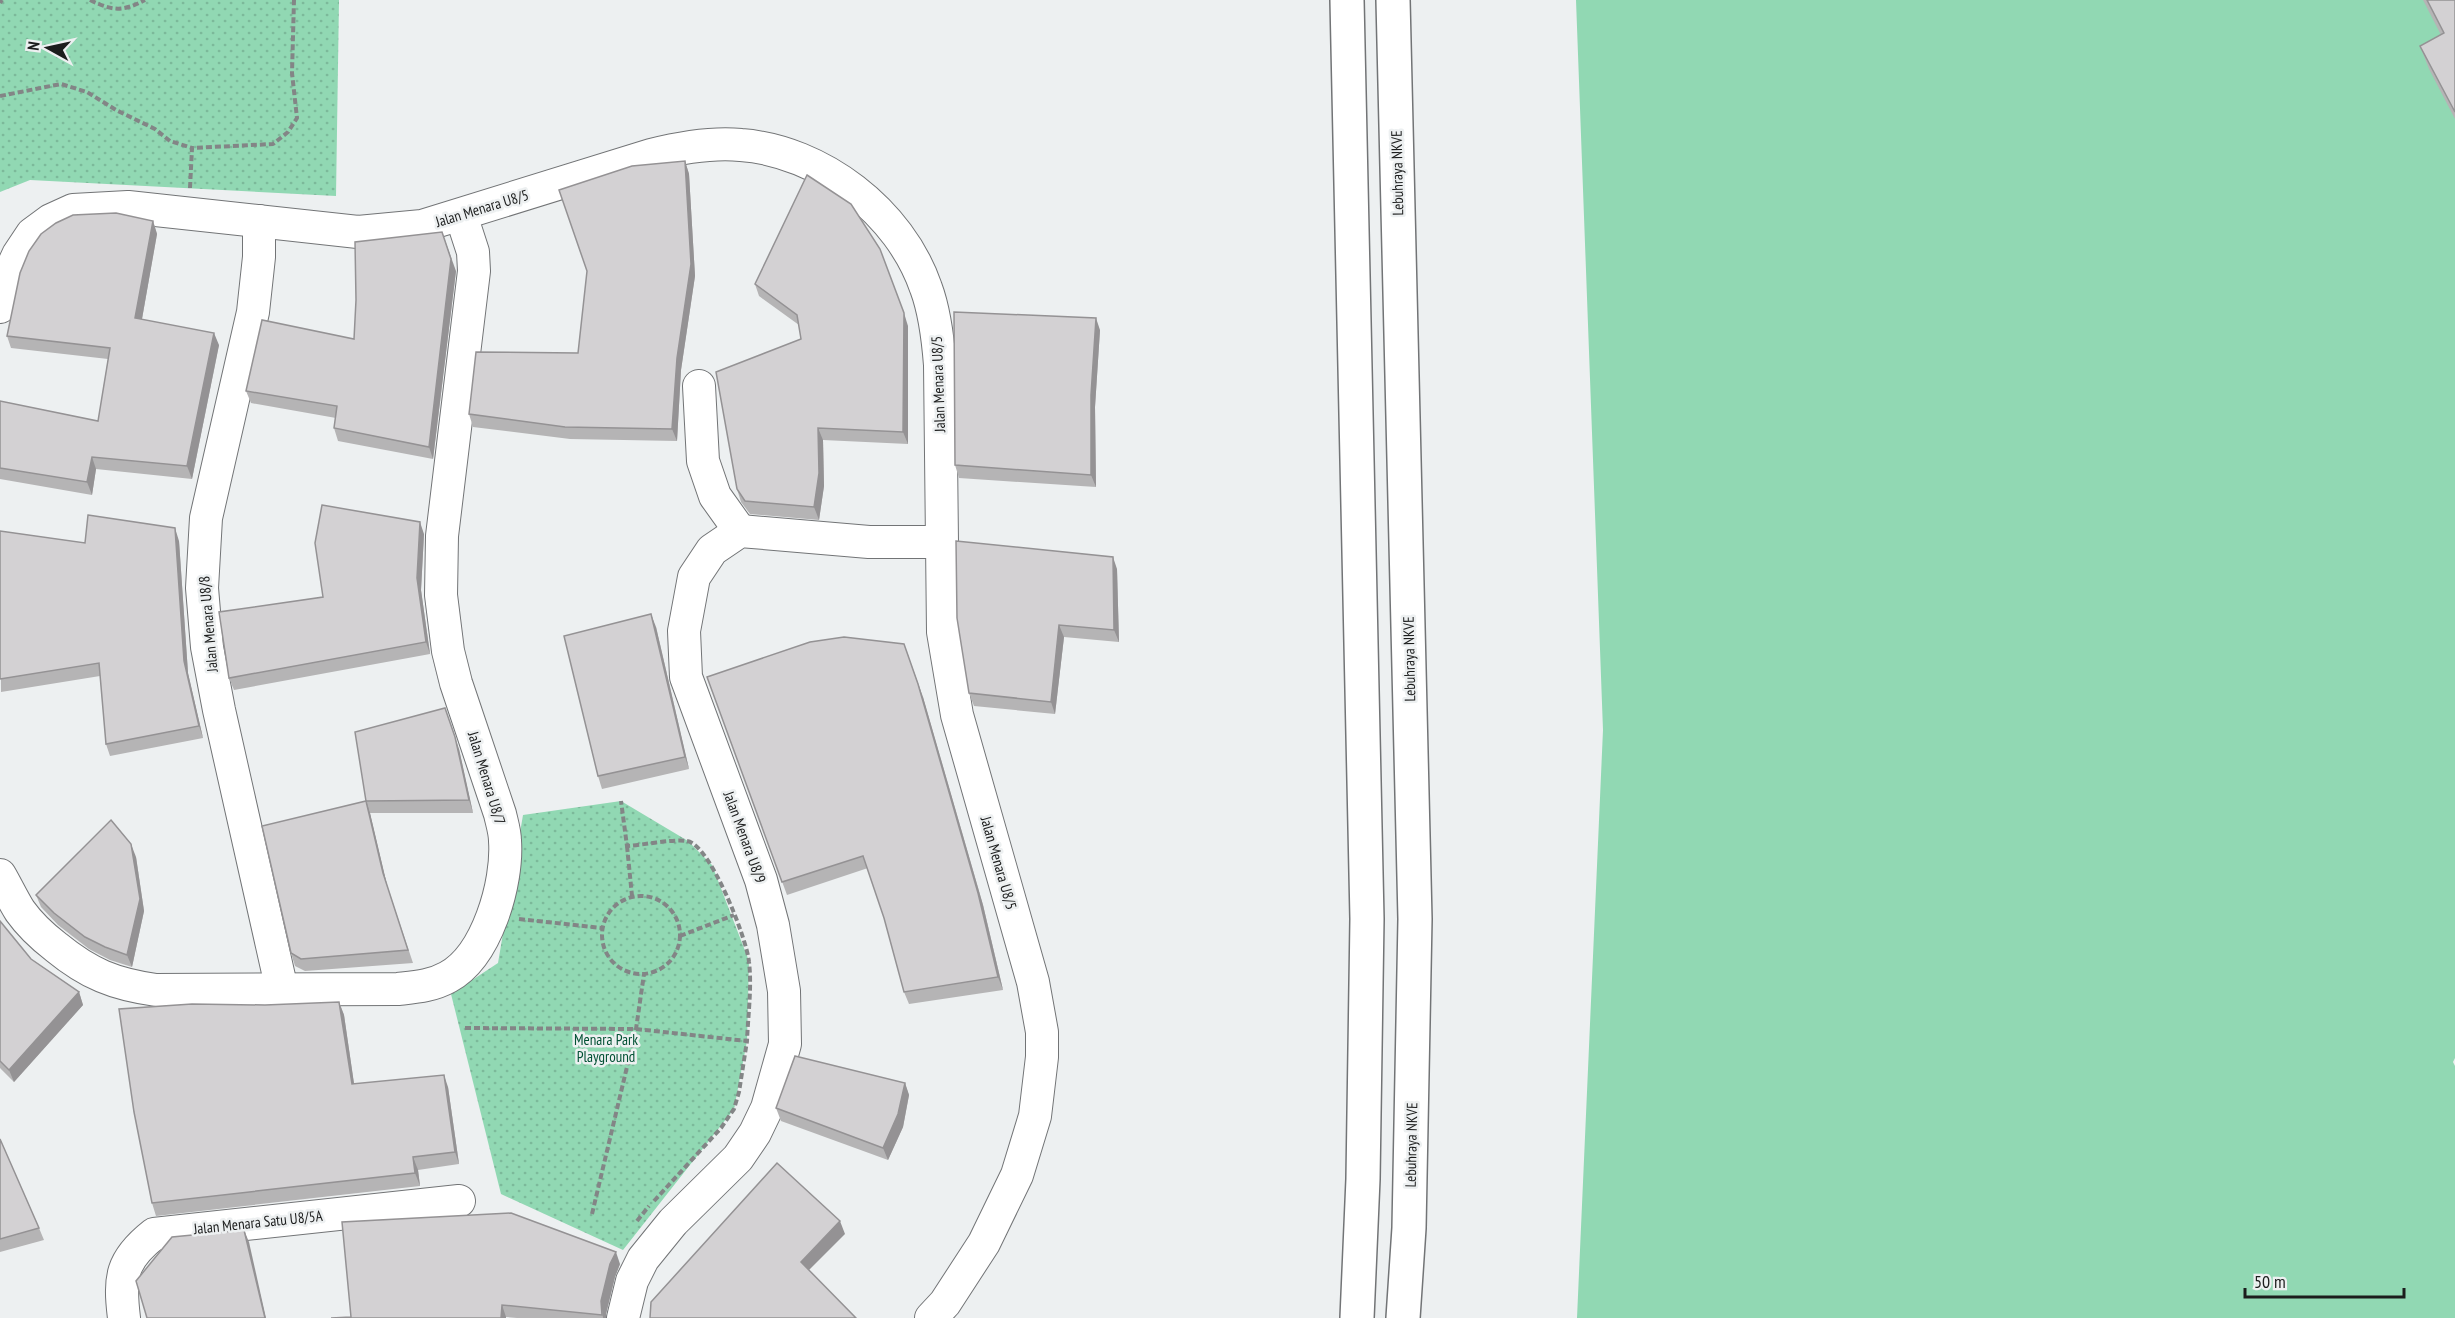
<svg xmlns="http://www.w3.org/2000/svg" width="2455" height="1318" font-family="'PT Sans Narrow',sans-serif">
	<style>
		.grass { fill: #91d8b3 }
		.park { fill: url(#park-dots) }
		.lines { fill: none; stroke-linecap: round; stroke-linejoin: round }
		.minor-casing { stroke: #727476; stroke-width: 34 }
		.highway-casing { stroke: #727476; stroke-width: 36 }
		.path { stroke: #838586; stroke-width: 4; stroke-dasharray: 6 3; stroke-linecap: butt }
		.minor { stroke: #fff; stroke-width: 32 }
		.highway { stroke: #fff; stroke-width: 33 }
		.wall { fill: #b5b4b5 }
		.shaded-wall { fill: #949294 }
		.building { fill: #d3d1d3; stroke: #949294; stroke-width: 1.5 }
		.labels { text-anchor: middle; dominant-baseline: central; stroke-width: 5; stroke-linejoin: round; paint-order: stroke }
		.street-label { font-size: 15px; fill: #1c1d1d; stroke: #edf0f1 }
		.park-label { font-size: 15px; fill: #025134; stroke: #edf0f1 }
	</style>
	<defs>
		<pattern id="park-dots" width="8" height="8" patternUnits="userSpaceOnUse" patternTransform="scale(1.5)"><rect width="8" height="8" fill="#91d8b3"/><path d="M2 2h.1M6 6h.1" fill="none" stroke="#7cb99a" stroke-width="1.8" stroke-linecap="round"/></pattern>
	</defs>
	<rect width="100%" height="100%" fill="#edf0f1"/>
	<path class="grass" d="M1576 0H2455V1058L2453 1062 2455 1066V1318H1577L1603 730Z"/>
	<g class="park">
		<path d="M0 0H339L336 196 30 180 0 192Z"/>
		<path d="M621 801 688 841 712 865 749 961 747 1041 734 1109 623 1250 501 1194 451 994 498 963 523 815Z"/>
	</g>
	<g class="lines">
		<defs>
			<g id="minor">
				<path d="M259 221V257L253 312 206 518 202 588 207 647 219 710 282 990"/>
				<path d="M0 307 7 279 18 255 32 234 51 220 73 210 128 207 358 232 422 226 651 155C679 148 711 142 741 145 821 151 900 212 926 288 935 312 938 339 940 365L943 632 957 715 1033 982 1042 1032V1057L1035 1116 1017 1175 984 1243 945 1303 931 1318"/>
				<path d="M699 386 703 461 715 496 740 531"/>
				<path d="M0 875C7 887 13 900 20 911 30 925 43 937 56 947 89 974 114 984 156 990L398 989C416 987 432 986 448 977 487 956 508 883 505 841 505 832 502 823 500 814L456 683 448 651 441 595 442 536 474 271 473 252 461 215"/>
				<path d="M124 1318C119 1277 121 1260 154 1234L459 1201"/>
				<path d="M623 1318 632 1281 643 1259 673 1222 738 1158 755 1133 767 1108 785 1044 784 991 773 925 761 880 686 677 684 631 694 577 712 550 740 531 869 542H941"/>
			</g>
			<g id="highway">
				<path d="M1347 0 1367 919 1363 1179 1357 1318"/>
				<path d="M1393 0 1415 919 1409 1228 1403 1318"/>
			</g>
		</defs>
		<use href="#minor" class="minor-casing"/>
		<use href="#highway" class="highway-casing"/>
		<g class="path">
			<path d="M90 0C113 11 122 12 145 0"/>
			<path d="M0 3 2 0"/>
			<path d="M0 96 61 84 87 92 116 110 155 129 170 141 192 148"/>
			<path d="M190 188 192 148 273 144 288 132 297 118 292 73 294 0"/>
			<path d="M627 846 632 896"/>
			<circle cx="641" cy="935" r="39"/>
			<path d="M519 919 602 928"/>
			<path d="M680 936 734 915"/>
			<path d="M465 1028 636 1029 747 1041C748 1015 752 987 749 962 747 939 710 844 687 841 670 839 644 845 627 846L621 801"/>
			<path d="M654 1201 721 1128 734 1109 739 1092 747 1041"/>
			<path d="M592 1214 636 1029 644 974"/>
			<path d="M637 1221 649 1206"/>
		</g>
		<use href="#minor" class="minor"/>
		<use href="#highway" class="highway"/>
	</g>
	<g class="wall">
		<path d="M2423 0H2455V119L2429 69 2420 46 2441 35Z"/>
		<path d="M685 161 689 174 695 276 681 370 677 441 570 439 473 427 469 414 578 353Z"/>
		<path d="M153 221 157 234 142 319 219 345 192 479 96 469 92 495 0 479V401L98 421 108 359 11 348 7 336Z"/>
		<path d="M456 271 433 459 338 441 334 428 336 418 251 403 246 391 354 339Z"/>
		<path d="M755 284 908 326V444L823 440 824 486 819 520 750 514 741 502 737 489 801 339 799 325 759 296Z"/>
		<path d="M1100 330 1095 407 1096 487 959 478 955 465Z"/>
		<path d="M0 531 85 543 179 541 188 673 203 738 110 756 106 744 100 676 1 692Z"/>
		<path d="M424 534 421 590 430 654 234 690 229 678 323 597Z"/>
		<path d="M1117 569 1119 642 1064 637 1055 714 974 706 969 693Z"/>
		<path d="M656 627 689 769 602 789 598 776Z"/>
		<path d="M707 677 923 697 983 905 1003 990 909 1004 904 992 884 918 868 868 787 895Z"/>
		<path d="M459 749 473 813H370L387 885 413 963 305 971 295 966 291 953 366 801Z"/>
		<path d="M136 857 144 911 132 967 110 960 89 949 58 925 41 907 36 895Z"/>
		<path d="M0 921 31 959 79 992 83 1005 14 1082 0 1068Z"/>
		<path d="M339 1002 344 1015 354 1084 448 1087 459 1164 418 1170 420 1186 156 1216 152 1203Z"/>
		<path d="M905 1083 909 1095 903 1127 888 1160 781 1121 776 1108Z"/>
		<path d="M0 1139 39 1228 44 1240 0 1252Z"/>
		<path d="M620 1264 615 1277 606 1314V1318H517L506 1317V1318H331L351 1317Z"/>
	</g>
	<g class="shaded-wall">
		<path d="M685 161 689 174 695 276 681 370 677 441 672 429Z"/>
		<path d="M153 221 157 234 140 330 135 318Z"/>
		<path d="M442 232 456 271 433 459 429 447Z"/>
		<path d="M904 313 908 326V444L903 432Z"/>
		<path d="M1096 318 1100 330 1095 407 1096 487 1091 475V395Z"/>
		<path d="M214 333 219 345 192 479 187 466Z"/>
		<path d="M818 428 823 440 824 486 819 520 814 507Z"/>
		<path d="M92 457 96 469 92 495 87 482Z"/>
		<path d="M420 522 424 534 421 590 430 654 426 642 417 578Z"/>
		<path d="M175 528 179 541 188 673 203 738 199 726 184 661Z"/>
		<path d="M1113 557 1117 569 1119 642 1114 630Z"/>
		<path d="M651 614 656 627 689 769 685 757Z"/>
		<path d="M1059 625 1064 637 1055 714 1051 702Z"/>
		<path d="M904 644 923 697 983 905 1003 990 998 977Z"/>
		<path d="M445 708 459 749 473 813 469 800Z"/>
		<path d="M366 801 370 813 387 885 413 963 383 873Z"/>
		<path d="M131 844 136 857 144 911 132 967 127 955Z"/>
		<path d="M79 992 83 1005 14 1082 9 1070Z"/>
		<path d="M339 1002 344 1015 356 1097 352 1084Z"/>
		<path d="M444 1075 448 1087 459 1164 455 1152Z"/>
		<path d="M905 1083 909 1095 903 1127 888 1160 883 1148Z"/>
		<path d="M413 1157 418 1170 420 1186 415 1173Z"/>
		<path d="M840 1221 845 1234 805 1274 801 1262Z"/>
		<path d="M244 1230 249 1242 266 1318H265Z"/>
		<path d="M616 1252 620 1264 615 1277 606 1314V1318H603L601 1301 610 1264Z"/>
		<path d="M502 1305 506 1317V1318H501Z"/>
	</g>
	<g class="building">
		<path d="M2427 0H2455V112L2420 46 2444 33Z"/>
		<path d="M685 161 691 264 677 358 672 429 565 427 469 414 476 352 578 353 587 271 559 190 632 166Z"/>
		<path d="M807 175 851 204 880 249 904 313 903 432 818 428 819 473 814 507 745 501 737 489 716 372 801 339 797 315 755 284Z"/>
		<path d="M116 213 153 221 135 318 214 333 187 466 92 457 87 482 0 468V401L98 421 110 348 7 336 20 273 29 251 41 234 56 223 73 215Z"/>
		<path d="M442 232 451 259 429 447 334 428 337 406 246 391 262 320 354 339 356 300 355 242Z"/>
		<path d="M954 312 1096 318 1091 395V475L955 465Z"/>
		<path d="M322 505 420 522 417 578 426 642 229 678 219 612 323 597 315 543Z"/>
		<path d="M88 515 175 528 184 661 199 726 106 744 99 663 0 679V531L85 543Z"/>
		<path d="M956 541 1113 557 1114 630 1059 625 1051 702 969 693 957 618Z"/>
		<path d="M651 614 685 757 598 776 564 636Z"/>
		<path d="M844 637 904 644 918 684 978 893 998 977 904 992 884 918 863 856 782 882 707 677 810 642Z"/>
		<path d="M445 708 455 737 469 800 366 801 355 732Z"/>
		<path d="M366 801 383 873 408 950 301 959 291 953 262 826Z"/>
		<path d="M111 820 131 844 140 899 127 955 105 947 85 937 54 913 36 895Z"/>
		<path d="M0 921 31 959 79 992 9 1070 0 1061Z"/>
		<path d="M339 1002 352 1084 444 1075 455 1152 413 1157 415 1173 152 1203 134 1112 119 1009 192 1004 265 1005Z"/>
		<path d="M795 1056 905 1083 898 1114 883 1148 776 1108Z"/>
		<path d="M0 1139 39 1228 0 1239Z"/>
		<path d="M777 1163 840 1221 801 1262 856 1318H650L651 1302Z"/>
		<path d="M511 1213 616 1252 610 1264 601 1301 602 1315 502 1305 501 1318H331L351 1317 342 1222Z"/>
		<path d="M244 1230 265 1318H147L136 1281 172 1237Z"/>
	</g>
	<g class="labels">
		<g class="street-label">
			<text transform="translate(1397 173) rotate(-91)">Lebuhraya NKVE</text>
			<text transform="translate(482 208) rotate(-17)">Jalan Menara U8/5</text>
			<text transform="translate(938 384) rotate(-92)">Jalan Menara U8/5</text>
			<text transform="translate(208 624) rotate(-95)">Jalan Menara U8/8</text>
			<text transform="translate(1409 659) rotate(-91)">Lebuhraya NKVE</text>
			<text transform="translate(487 778) rotate(73)">Jalan Menara U8/7</text>
			<text transform="translate(745 837) rotate(70)">Jalan Menara U8/9</text>
			<text transform="translate(999 863) rotate(74)">Jalan Menara U8/5</text>
			<text transform="translate(1411 1145) rotate(-89)">Lebuhraya NKVE</text>
			<text transform="translate(258 1222) rotate(-6)">Jalan Menara Satu U8/5A</text>
		</g>
		<g class="park-label">
			<text x="606" y="1039">Menara Park<tspan x="606" dy="17">Playground</tspan></text>
		</g>
	</g>
	<g transform="translate(48 48) rotate(278)" stroke="#edf0f1" stroke-width="4.5" paint-order="stroke">
	<path d="M0-4.5L10 22L0 15L-10 22Z" fill="#1c1d1d"/>
	<text y="-9" font-size="16" font-weight="bold" text-anchor="middle" fill="#1c1d1d">N</text>
	</g>
	<path d="M2245 1288v9h159v-9" fill="none" stroke="#1c1d1d" stroke-width="3"/>
	<text x="2254" y="1288" font-size="18" fill="#1c1d1d" stroke="#edf0f1" stroke-width="4.5" paint-order="stroke">50 m</text>
</svg>
